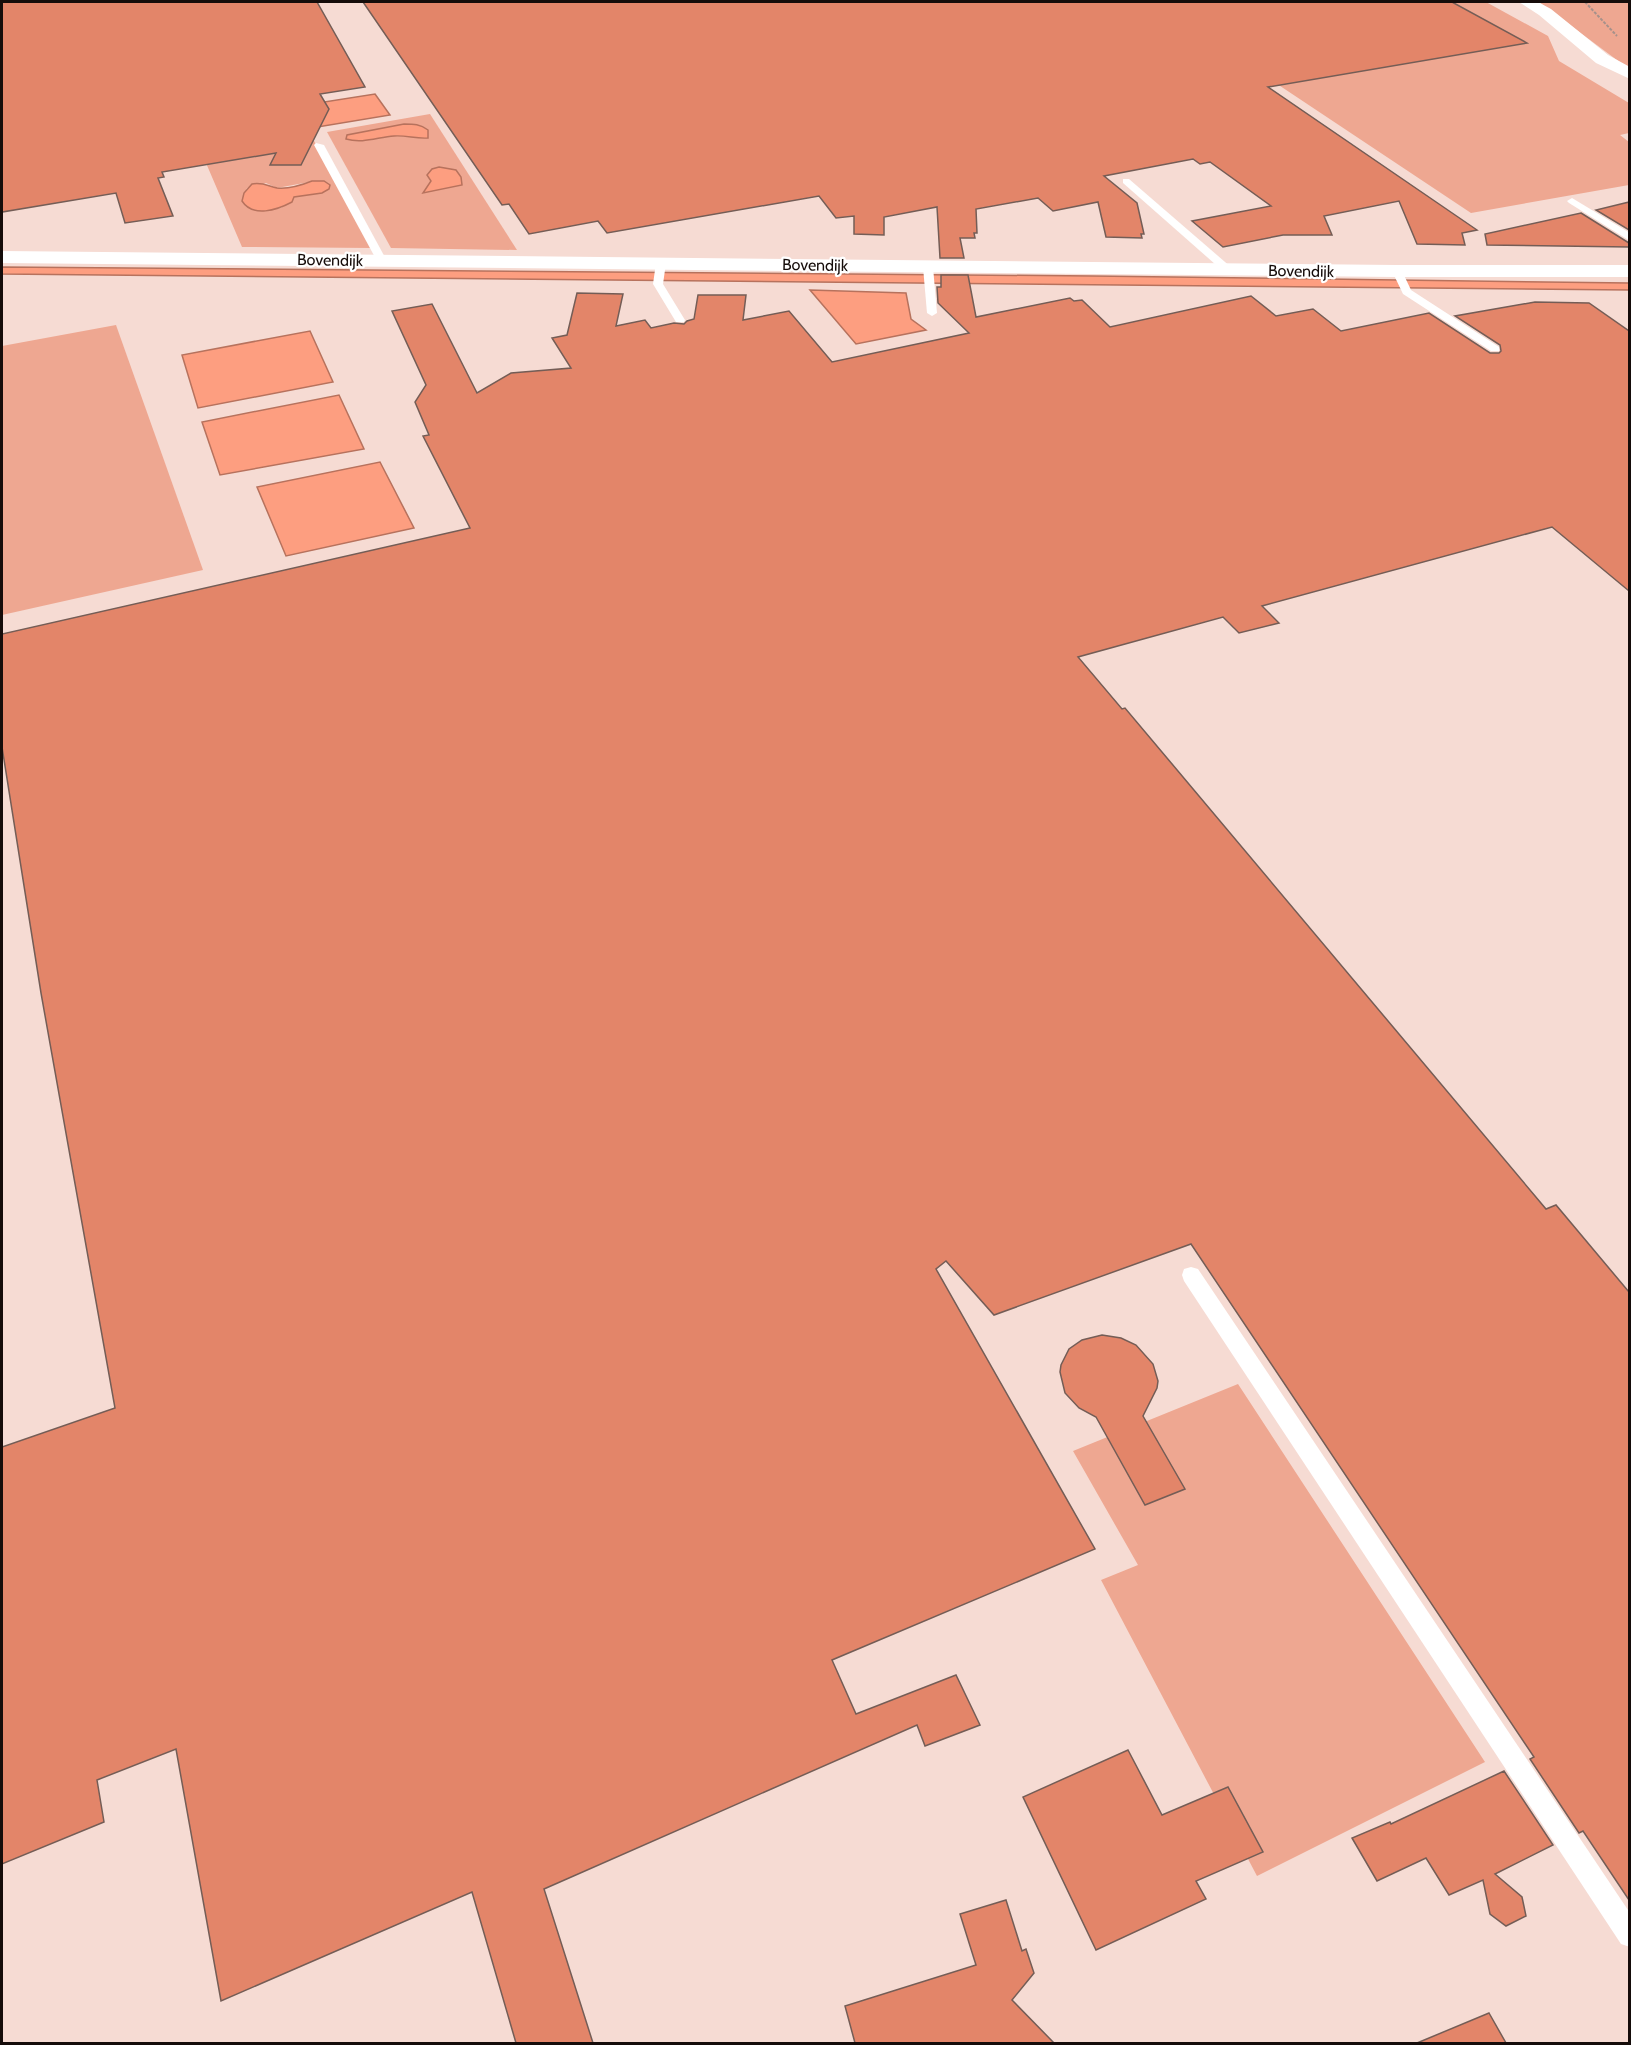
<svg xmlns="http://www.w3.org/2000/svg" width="1631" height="2045" font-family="Cabin,sans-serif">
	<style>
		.green { fill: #eea791; fill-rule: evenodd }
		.water { fill: #fd9e80; stroke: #b7725d; stroke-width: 1.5 }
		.building { fill: #e38569; stroke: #745d56; stroke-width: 1.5 }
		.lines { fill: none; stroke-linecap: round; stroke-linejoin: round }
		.path { stroke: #a6918b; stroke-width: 2; stroke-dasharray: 3 1.5; stroke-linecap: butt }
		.lane { fill: #fff; fill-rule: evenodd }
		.street { fill: #fff; fill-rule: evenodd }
		.secondary { fill: #fff; fill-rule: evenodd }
		.labels { text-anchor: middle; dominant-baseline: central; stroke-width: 4.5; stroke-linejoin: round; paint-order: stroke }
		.far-street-label { font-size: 16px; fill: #150c0a; stroke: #fff }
	</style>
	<rect width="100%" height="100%" fill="#f6dbd3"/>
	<g class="green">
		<path d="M1154 2H1486L1548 36 1559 61 1629 103V133L1620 135 1629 142V185L1471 213Z"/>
		<path d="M1539 2H1629V69Z"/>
		<path d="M430 114 517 250 391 248 327 132Z"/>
		<path d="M313 139 372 248 242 247 206 163ZM309 182 322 193 294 197 281 208 266 210H258L242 201 247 188 266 183 277 188Z"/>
		<path d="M116 325 203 570 2 615V346Z"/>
		<path d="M1238 1384 1485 1762 1257 1876 1101 1580 1138 1565 1073 1451Z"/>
	</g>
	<g class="water">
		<path d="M375 94 390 115 214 144 203 121Z"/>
		<path d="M404 124C414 124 420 124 428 130V138C416 139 406 135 394 136 378 137 363 144 346 139L347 135Z"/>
		<path d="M439 167 456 170 461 177 462 185 423 193 431 181 427 175 432 169Z"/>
		<path d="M312 181H324L330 185 329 189 322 193 294 197 292 202C277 210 253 218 242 201L244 193 252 184C263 182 268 186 277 188 287 189 302 185 312 181Z"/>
		<path d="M2 267 1093 276 1629 283 1630 290 2 274Z"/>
		<path d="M810 290 906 293 911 319 926 330 856 344Z"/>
		<path d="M310 331 333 382 198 408 182 355Z"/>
		<path d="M339 395 364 449 220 475 202 422Z"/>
		<path d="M380 462 414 528 286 556 257 487Z"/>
	</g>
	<g class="building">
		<path d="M2 2H317L365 87 320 94 329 109 301 165H270L276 153 162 172 164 177 158 178 173 216 125 223 116 193 2 212Z"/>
		<path d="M363 2H1452L1527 43 1268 87 1477 230 1462 233 1465 245 1417 244 1399 201 1324 216 1332 235H1283L1223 247 1192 221 1271 206 1210 162 1200 164 1193 159 1104 176 1137 203 1144 234H1141L1142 238 1106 237 1098 202 1053 211 1038 198 976 209 977 233H974L975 238H960L964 258H940L937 207 884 217V235L854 234V216L836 218 819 196 607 233 598 221 529 234 509 204 502 205Z"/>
		<path d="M1629 202V230L1596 210Z"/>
		<path d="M1581 213 1629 243V247L1487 245 1485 234Z"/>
		<path d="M941 275H968L976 317 1070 298 1074 301 1082 300 1110 327 1251 296 1276 316 1313 309 1341 331 1429 313 1490 353H1499L1501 351 1500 345 1455 316 1535 302 1589 303 1629 331V591L1552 527 1262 606 1279 623 1239 633 1223 617 1078 657 1122 709 1125 708 1546 1209 1556 1205 1629 1292V1900L1583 1831 1579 1833 1530 1759 1534 1757 1191 1244 994 1315 946 1261 936 1269 1095 1549 832 1660 856 1714 956 1675 980 1725 925 1746 917 1725 544 1889 593 2043H516L472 1892 221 2001 176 1749 97 1780 104 1822 2 1864V1447L115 1408 41 993 2 747V634L470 528 423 436 429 435 415 402 426 385 392 311 432 304 477 393 511 373 571 368 552 338 567 335 577 293 623 294 616 326 645 320 651 328 674 323 684 324 687 321 694 319 698 295H746L743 320 789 311 832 362 969 333 938 303 937 287H941Z"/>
		<path d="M1102 1335 1121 1338 1136 1345 1153 1364 1158 1381 1157 1388 1143 1416 1185 1489 1145 1505 1096 1417 1079 1408 1065 1393 1060 1372 1061 1365 1069 1349 1082 1340Z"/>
		<path d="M1128 1750 1162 1815 1228 1787 1263 1852 1196 1881 1206 1899 1096 1950 1023 1797Z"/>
		<path d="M1504 1771 1553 1845 1495 1874 1522 1897 1526 1916 1506 1926 1490 1914 1483 1880 1449 1895 1426 1858 1377 1881 1352 1838 1390 1822 1391 1824Z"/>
		<path d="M1006 1900 1022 1951 1026 1949 1034 1973 1012 2000 1054 2043H855L845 2006 976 1965 960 1914Z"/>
		<path d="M1489 2013 1506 2043H1417Z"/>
	</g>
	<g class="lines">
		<path class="path" d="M1585 2 1617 36"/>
		<g class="lane">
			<path d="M316 143 324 145 387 261 386 263 377 261 314 145Z"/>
			<path d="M1123 179H1129L1232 268V272H1224L1123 183Z"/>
			<path d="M1572 198 1630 233V241L1569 203 1567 201Z"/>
			<path d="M661 260 666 263 663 284 685 320 684 322H676L653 284 656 263Z"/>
			<path d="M928 264 933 267 937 313 932 316 927 313 923 267Z"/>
			<path d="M1397 268 1402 271 1411 290 1499 347V351H1491L1403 294 1392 271Z"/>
			<path d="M1191 1267 1198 1269 1630 1913V1947L1621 1944 1184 1281 1182 1275 1184 1269Z"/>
		</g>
		<path class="street" d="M2 251 1397 265H1630V277H1397L2 263Z"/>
		<path class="secondary" d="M1519 2H1538L1551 9 1608 55 1630 67V79L1596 63 1539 15Z"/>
	</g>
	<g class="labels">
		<g class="far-street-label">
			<text transform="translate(330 260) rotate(1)">Bovendijk</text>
			<text transform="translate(815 265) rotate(1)">Bovendijk</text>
			<text transform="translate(1301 271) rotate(1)">Bovendijk</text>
		</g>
	</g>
	<rect width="1631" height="2045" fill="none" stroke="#150c0a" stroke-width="6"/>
</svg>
